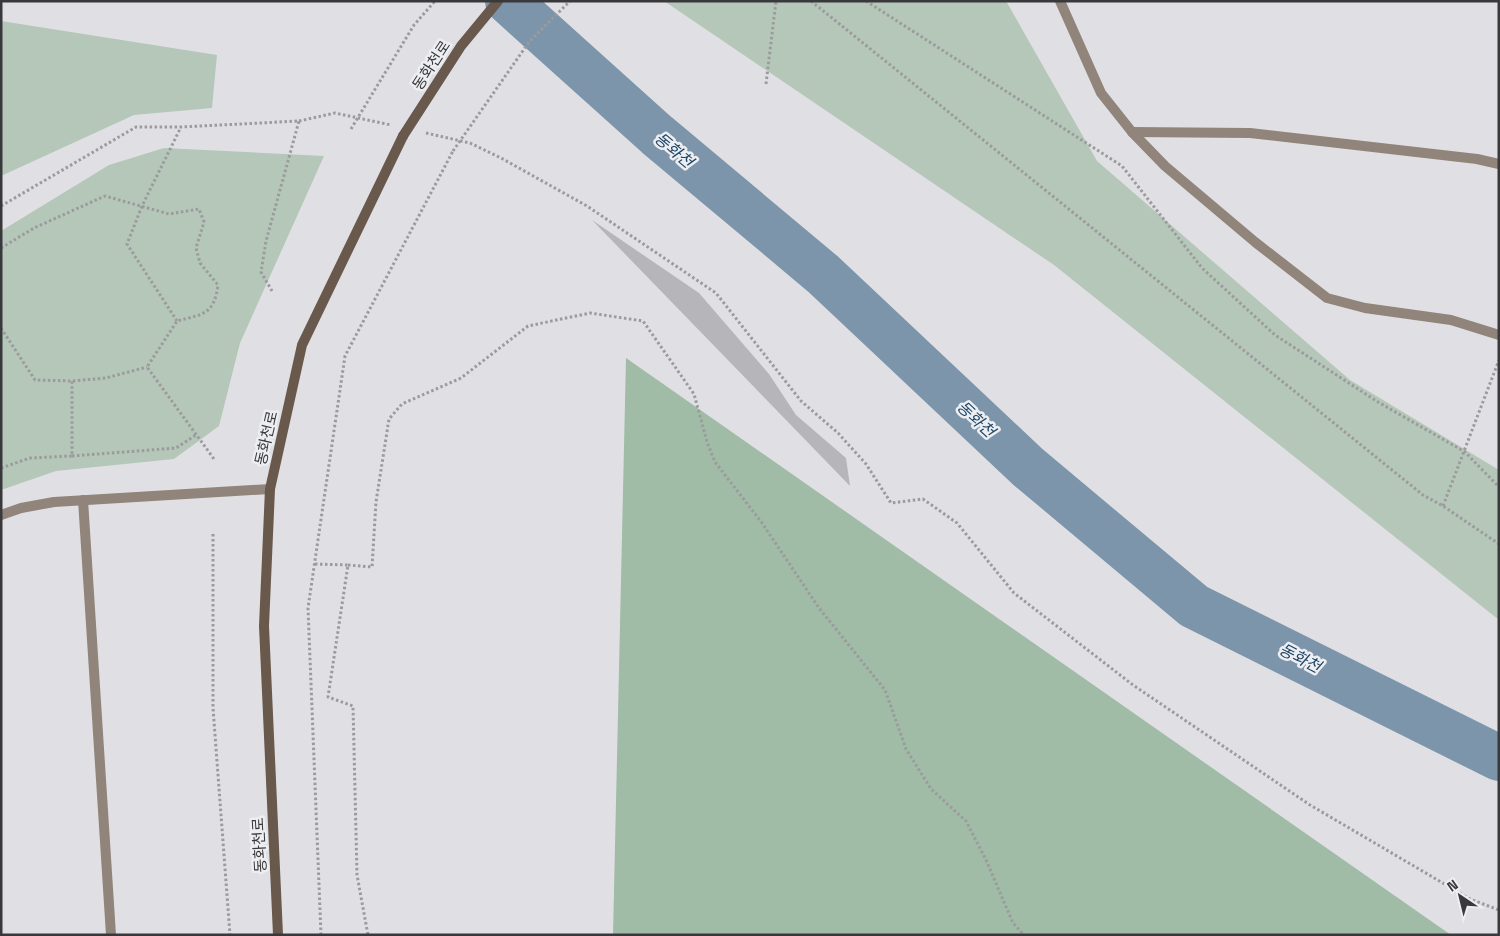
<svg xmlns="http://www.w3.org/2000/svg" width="1500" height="936" font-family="'Space Grotesk','Noto Sans KR',sans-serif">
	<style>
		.green { fill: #b5c7b8 }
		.forest { fill: #a0bba6 }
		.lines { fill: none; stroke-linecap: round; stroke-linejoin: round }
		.river { stroke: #7d95aa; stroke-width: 46 }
		.building { fill: #b6b6ba }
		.path { stroke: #9b9b9e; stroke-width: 3; stroke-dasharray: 2.5 2.5; stroke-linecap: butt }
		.minor { stroke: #90847b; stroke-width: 10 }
		.tertiary { stroke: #90847b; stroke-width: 10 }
		.secondary { stroke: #69584c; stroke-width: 10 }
		.path-bridge { stroke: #9b9b9e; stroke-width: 3; stroke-dasharray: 2.5 2.5; stroke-linecap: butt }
		.secondary-bridge { stroke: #69584c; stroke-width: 10 }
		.labels { text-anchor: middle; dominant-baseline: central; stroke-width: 5; stroke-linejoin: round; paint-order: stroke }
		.street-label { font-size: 15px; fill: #39393b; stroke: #edeef1 }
		.water-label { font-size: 16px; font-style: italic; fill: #1c4565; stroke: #edeef1 }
	</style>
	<rect width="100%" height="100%" fill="#e0e0e4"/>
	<g class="green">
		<path d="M664 1H1006L1097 161 1350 380 1499 470V620L1054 265Z"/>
		<path d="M1 21 217 55 212 108 134 115 1 176Z"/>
		<path d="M164 148 324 156 240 343 219 426 174 459 56 471 1 490V231L109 165Z"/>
	</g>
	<path class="forest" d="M626 358 1451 935H613Z"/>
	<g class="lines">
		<path class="river" d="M508 1 657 135 823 274 1028 467 1194 606 1499 758"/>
	</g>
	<path class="building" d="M592 220 699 293 769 374 796 415 846 458 850 486Z"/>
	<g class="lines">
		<g class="path">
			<path d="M811 1 1423 495 1443 506 1499 544"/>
			<path d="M866 1 1122 166 1202 268 1275 335 1378 402 1465 452 1499 487"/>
			<path d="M766 84 776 1"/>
			<path d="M299 121 335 113 391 125"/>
			<path d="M426 133 470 143 501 158 587 206 716 293 801 401 838 433 866 464 891 503 923 499 957 523 1014 593 1133 685 1310 805 1470 899 1499 910"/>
			<path d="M1 206 136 127H181L299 121 266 241 261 272 272 291"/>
			<path d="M1 248 34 228 105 196 169 214 199 209 204 222 196 248 200 263 218 285C214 315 203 314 177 321L147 367 214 459"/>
			<path d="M177 321 127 244 142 206 181 127"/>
			<path d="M1 328 35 380 72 381 106 378 147 367"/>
			<path d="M72 456 176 448 196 435"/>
			<path d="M1 468 30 458 72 456V381"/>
			<path d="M1443 506 1499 360"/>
			<path d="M213 534V708L230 935"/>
			<path d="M315 564 348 565 328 697 353 706 357 875 368 935"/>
			<path d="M348 565 372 567 376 502 389 419 402 404 461 378 528 326 590 313 643 321 694 394 707 442 715 462 762 523 819 608 885 690 906 749 931 789 966 821 986 860 1013 923 1024 935"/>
			<path d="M321 935 308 608 345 356 453 151"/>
		</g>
		<g class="minor">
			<path d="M1060 1 1101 93 1132 132 1165 166 1255 242 1327 298 1365 308 1451 320 1499 335"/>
			<path d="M1132 132 1250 133 1477 159 1499 164"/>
			<path d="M83 500 111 935"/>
		</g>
		<path class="tertiary" d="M1 515 21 508 54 502 270 489"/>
		<path class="secondary" d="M278 935 264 626 270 489 302 345 403 136"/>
		<g class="path-bridge">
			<path d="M351 129 414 25 435 1"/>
			<path d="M453 151 529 42 570 1"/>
		</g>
		<path class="secondary-bridge" d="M403 136 461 46 498 1"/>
	</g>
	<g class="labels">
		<g class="street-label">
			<text transform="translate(431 65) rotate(-57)">동화천로</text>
			<text transform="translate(266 438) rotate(-77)">동화천로</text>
			<text transform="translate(259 845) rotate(-93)">동화천로</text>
		</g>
		<g class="water-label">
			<text transform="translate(674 150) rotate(40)">동화천</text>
			<text transform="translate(976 419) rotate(43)">동화천</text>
			<text transform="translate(1300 658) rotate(27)">동화천</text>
		</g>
	</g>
	<rect width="1500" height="936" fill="none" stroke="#39393b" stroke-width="5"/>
	<g transform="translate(1460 896) rotate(325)" stroke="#edeef1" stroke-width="4" paint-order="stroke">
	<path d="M0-4L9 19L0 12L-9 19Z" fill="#39393b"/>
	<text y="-8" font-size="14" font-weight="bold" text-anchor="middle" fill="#39393b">N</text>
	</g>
</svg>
